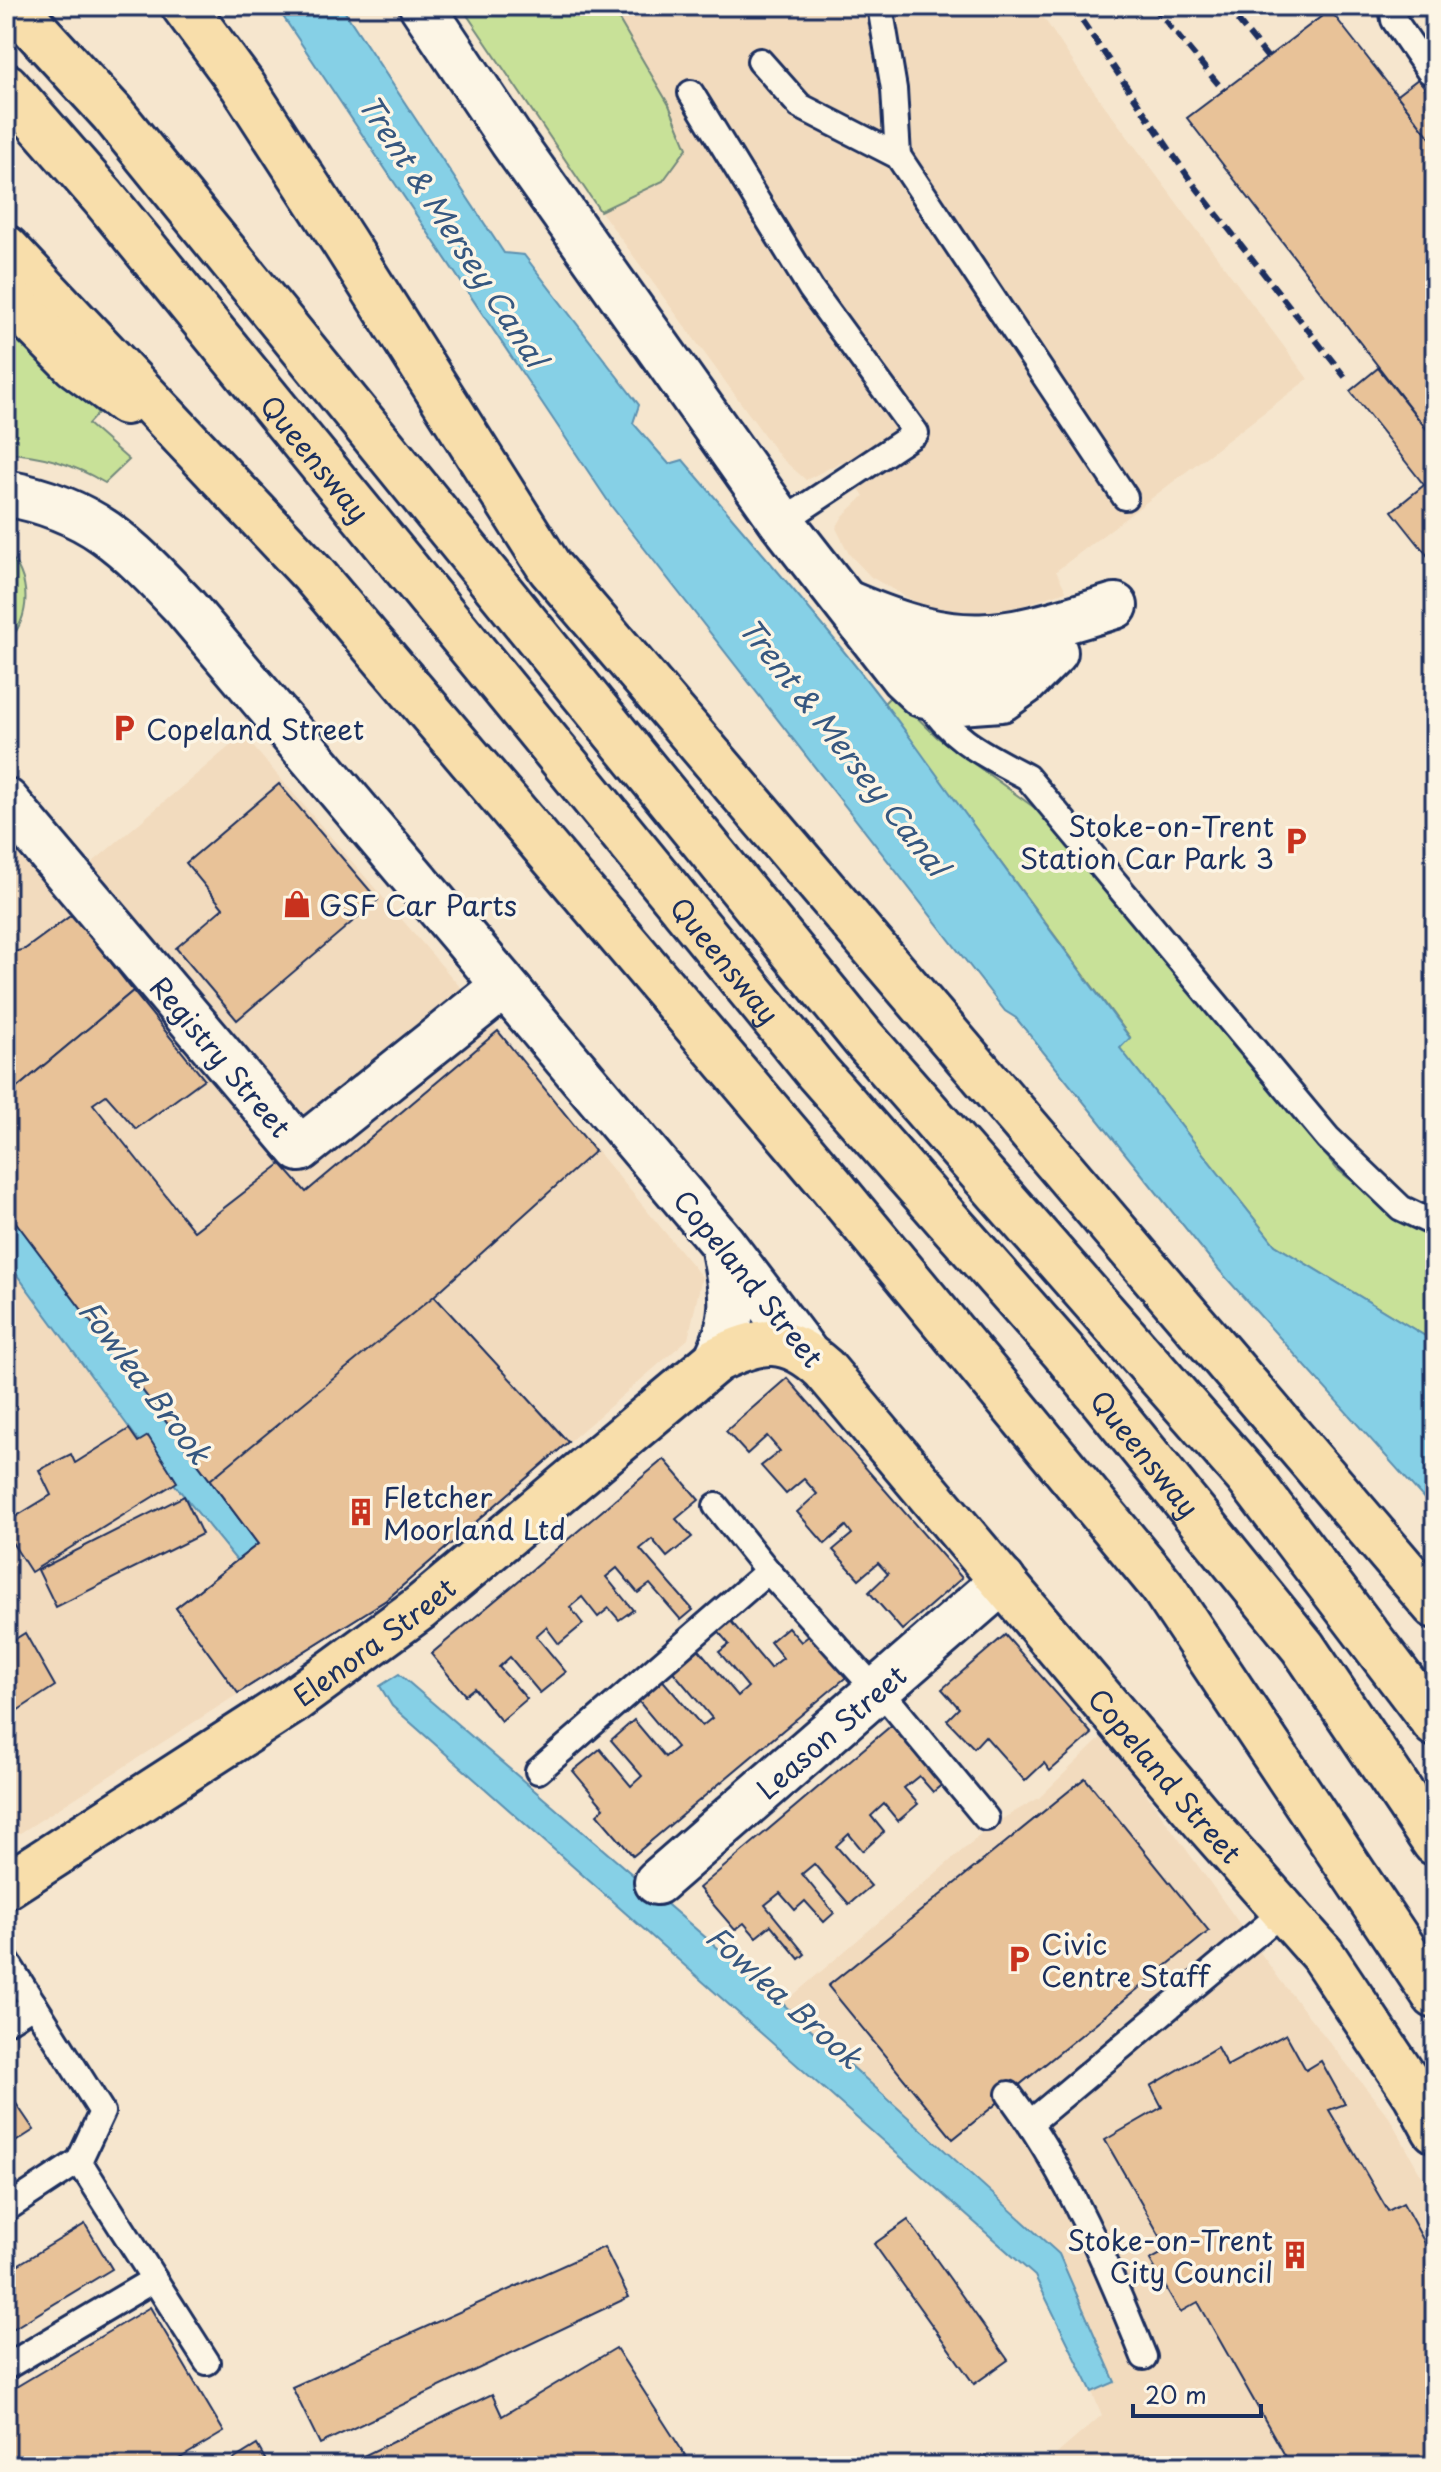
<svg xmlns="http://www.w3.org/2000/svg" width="1441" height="2472" font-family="'Playpen Sans',sans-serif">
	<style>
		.built { fill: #f2dbbe }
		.green { fill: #c8e198; stroke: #72887b; stroke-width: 2 }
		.water { fill: #86d0e6; stroke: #5b90b0; stroke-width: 2 }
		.building { fill: #e8c298; stroke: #1b2f5e; stroke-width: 2 }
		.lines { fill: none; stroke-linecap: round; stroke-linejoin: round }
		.lane-casing { stroke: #1b2f5e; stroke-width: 30 }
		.street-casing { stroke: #1b2f5e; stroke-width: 50 }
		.secondary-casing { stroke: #1b2f5e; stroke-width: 50 }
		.primary-casing { stroke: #1b2f5e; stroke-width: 50 }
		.highway-casing { stroke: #1b2f5e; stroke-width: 50 }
		.lane { stroke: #fcf5e5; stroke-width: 24 }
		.street { stroke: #fcf5e5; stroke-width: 44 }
		.secondary { stroke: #fcf5e5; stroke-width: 44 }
		.primary { stroke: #f8deab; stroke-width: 44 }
		.highway { stroke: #f8deab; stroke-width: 44 }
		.rail { stroke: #1b2f5e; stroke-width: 6; stroke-dasharray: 12 6; stroke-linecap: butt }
		.labels { text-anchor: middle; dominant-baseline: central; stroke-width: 7; stroke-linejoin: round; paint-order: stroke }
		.street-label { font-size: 28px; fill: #1b2f5e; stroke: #fcf5e5 }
		.poi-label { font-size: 28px; fill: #1b2f5e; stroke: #fcf5e5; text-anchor: start }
		.water-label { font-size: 30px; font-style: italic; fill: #365780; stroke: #fcf5e5 }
	</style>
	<rect width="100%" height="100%" fill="#f6e6ce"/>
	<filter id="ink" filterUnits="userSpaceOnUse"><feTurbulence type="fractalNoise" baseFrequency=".0125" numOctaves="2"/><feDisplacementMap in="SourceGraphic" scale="16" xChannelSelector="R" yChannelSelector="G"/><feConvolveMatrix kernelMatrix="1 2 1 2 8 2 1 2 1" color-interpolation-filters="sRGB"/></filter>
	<g filter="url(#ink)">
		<g class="built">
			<path d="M461 6H1036L1081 74 1308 379 1056 571 1066 591 1004 612 944 613 913 601 871 577 849 554 836 528 843 516 864 496 841 462 806 480 781 458 559 154Z"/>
			<path d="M243 735 498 1031 702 1277 688 1339 386 1600 6 1842V1260L205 1525 258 1544 6 1209V837L60 890Z"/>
			<path d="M1104 1735 1280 1980 1389 2117 1435 2200V2466H1043L1102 2415 1092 2392 1104 2386 1059 2254 783 2004 993 1824 1039 1798Z"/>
		</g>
		<g class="green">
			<path d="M461 6H611L669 105 687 148 663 181 600 211Z"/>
			<path d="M6 317 98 413 88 424 129 460 105 483C75 465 41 454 6 453Z"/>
			<path d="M6 551C32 578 32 617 6 644Z"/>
			<path d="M893 694 937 737 1057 824 1337 1169 1389 1210 1435 1236V1342L1275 1245 1119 1047 1130 1037 883 704Z"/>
		</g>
		<g class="water">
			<path d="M276 6H341L504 253 524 255 639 405 633 423 669 464 683 460C762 553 843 645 914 743 985 842 1057 940 1130 1038L1120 1048 1275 1245 1435 1342V1511L1220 1271 1016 1018 1005 1011 612 507Z"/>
			<path d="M6 1209 258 1544 237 1561 136 1437 6 1260Z"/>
			<path d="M399 1674 783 2004 1059 2254 1115 2382 1092 2392 1035 2276 392 1706 380 1686Z"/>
		</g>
		<g class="building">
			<path d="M1330 10 1435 144V440L1187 118Z"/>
			<path d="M1418 79 1435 101V144L1397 95Z"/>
			<path d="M1378 368 1435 440V565L1392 511 1424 485 1350 391Z"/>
			<path d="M279 784 378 900 237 1020 176 948 223 908 186 863Z"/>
			<path d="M73 914 133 991 6 1097V954L25 949Z"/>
			<path d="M133 991 204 1079 136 1129 106 1095 93 1104 194 1231 281 1164 306 1192 498 1031 595 1151 434 1296 568 1442 386 1600 238 1693 176 1608 258 1544 6 1209V1097Z"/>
			<path d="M434 1296 568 1442 386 1600 238 1693 176 1608 258 1544 210 1480Z"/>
			<path d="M787 1378 962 1578 902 1630 869 1592 888 1574 878 1563 859 1579 833 1550 852 1534 846 1526 825 1544 797 1512 817 1494 804 1479 786 1494 761 1466 780 1451 767 1436 747 1454 726 1431Z"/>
			<path d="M129 1429 138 1442 148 1436 177 1482 31 1572 6 1533V1513L10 1520 51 1495 39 1470 71 1454 75 1463Z"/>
			<path d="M664 1459 699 1500 676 1519 692 1537 667 1557 652 1539 640 1549 693 1610 681 1620 650 1584 638 1593 617 1568 606 1577 633 1610 619 1620 609 1608 598 1617 582 1597 570 1607 583 1624 559 1644 546 1627 536 1636 566 1672 540 1693 510 1657 499 1667 527 1699 501 1721 474 1688 465 1695 431 1654Z"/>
			<path d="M184 1496 202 1534 56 1607 38 1570Z"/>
			<path d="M729 1619 770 1668 783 1658 770 1642 788 1627 801 1642 814 1632 850 1674 633 1856 597 1814 604 1808 573 1771 600 1749 631 1786 642 1776 611 1740 634 1720 665 1757 677 1747 635 1697 659 1676 702 1726 712 1718 670 1668 696 1646 738 1696 748 1687 719 1652 729 1644 716 1629Z"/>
			<path d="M25 1633 55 1686 6 1718V1645Z"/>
			<path d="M1005 1635 1092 1734 1050 1771 1044 1763 1025 1781 985 1736 974 1748 947 1720 959 1708 942 1689Z"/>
			<path d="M899 1719 945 1782 933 1792 919 1776 904 1788 918 1804 898 1821 884 1804 871 1816 884 1832 863 1851 849 1834 836 1846 871 1886 849 1904 814 1864 802 1874 834 1913 824 1922 805 1901 795 1910 780 1893 765 1905 805 1954 799 1959 771 1925 756 1937 744 1923 735 1930 699 1888Z"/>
			<path d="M1085 1778 1209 1931 953 2139 828 1986Z"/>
			<path d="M1286 2034 1306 2070 1321 2061 1345 2104 1329 2110 1388 2211 1403 2203 1435 2261V2466H1291L1198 2302 1180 2312 1150 2260 1168 2250 1105 2140 1162 2107 1151 2086 1217 2047 1227 2066Z"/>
			<path d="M13 2099 34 2130 6 2148V2104Z"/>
			<path d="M908 2220 1008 2360 974 2384 874 2244Z"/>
			<path d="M85 2224 112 2269 6 2333V2272Z"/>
			<path d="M604 2247 629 2297 320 2444 292 2387Z"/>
			<path d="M150 2307 224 2432 167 2466H12L6 2456V2393Z"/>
			<path d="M616 2348 692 2466H358L355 2460 492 2394 502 2416Z"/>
			<path d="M257 2445 269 2466H223Z"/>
		</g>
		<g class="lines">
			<defs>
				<g id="lane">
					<path d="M880 6 894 89 898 156"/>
					<path d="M1392 6 1394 20 1429 71"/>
					<path d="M760 61 800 106 898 156 1125 497"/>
					<path d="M691 93 811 289 916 433 782 522"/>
					<path d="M922 694C951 739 981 753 1027 777L1328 1138 1401 1208 1435 1224"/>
					<path d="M716 1506 768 1571 875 1689"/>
					<path d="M879 1689 986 1818"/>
					<path d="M538 1771 768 1571"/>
					<path d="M6 1960 102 2112 79 2161 6 2209"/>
					<path d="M6 2022 34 2004"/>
					<path d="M1009 2094C1067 2172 1108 2267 1144 2357"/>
					<path d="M1030 2123 1284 1911"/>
					<path d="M79 2161 207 2362"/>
					<path d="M6 2367 153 2280"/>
				</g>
				<g id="street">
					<path d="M422 6 512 141 782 522 903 677 921 694 959 702 1001 699 1025 682 1055 652"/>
					<path d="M849 604C964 653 1000 641 1115 606"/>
					<path d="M895 656C931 671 987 681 1024 666"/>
					<path id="s1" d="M6 801 300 1149 504 986"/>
					<path id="s2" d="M657 1882 1003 1581"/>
				</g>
				<g id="secondary">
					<path d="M6 493C92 509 126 545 184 606L723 1244 804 1351"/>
					<path d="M716 1360C737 1318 733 1294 724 1250"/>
				</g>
				<g id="primary">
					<path id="s3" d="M6 1886 290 1703 420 1608 716 1360C761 1338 786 1334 824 1369L1205 1822 1322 1954 1416 2095 1435 2130"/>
				</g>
				<g id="highway">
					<path d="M14 6 112 113 863 1038 1247 1476 1435 1724"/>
					<path d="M184 6 243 86 344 242 550 568 1435 1606"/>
					<path id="s4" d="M6 86 103 197 818 1073 1063 1351 1303 1647 1435 1843"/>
					<path d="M6 248 313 574 832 1186 1162 1586 1435 1996"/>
					<path d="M6 295 75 365 125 402"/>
				</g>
			</defs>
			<use href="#lane" class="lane-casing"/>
			<use href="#street" class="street-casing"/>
			<use href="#secondary" class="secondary-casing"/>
			<use href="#primary" class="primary-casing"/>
			<use href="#highway" class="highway-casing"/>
			<use href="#lane" class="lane"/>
			<use href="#street" class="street"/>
			<use href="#secondary" class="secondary"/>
			<use href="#primary" class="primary"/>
			<use href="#highway" class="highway"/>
			<g class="rail">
				<path d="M1072 6 1191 181 1345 377"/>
				<path d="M1153 6 1224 91"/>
				<path d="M1226 6 1268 58"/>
			</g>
		</g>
	</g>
	<defs>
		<symbol id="parking-bare" viewBox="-9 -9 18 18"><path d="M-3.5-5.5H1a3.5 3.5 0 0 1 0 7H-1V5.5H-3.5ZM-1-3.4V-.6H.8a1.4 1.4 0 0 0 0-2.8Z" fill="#c8321e" stroke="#fcf5e5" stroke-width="2.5" paint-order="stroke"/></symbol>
		<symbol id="shop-bare" viewBox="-9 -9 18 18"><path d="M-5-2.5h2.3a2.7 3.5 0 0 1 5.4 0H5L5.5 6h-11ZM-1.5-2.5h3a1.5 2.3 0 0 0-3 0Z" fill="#c8321e" stroke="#fcf5e5" stroke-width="2.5" paint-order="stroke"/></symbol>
		<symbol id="building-bare" viewBox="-9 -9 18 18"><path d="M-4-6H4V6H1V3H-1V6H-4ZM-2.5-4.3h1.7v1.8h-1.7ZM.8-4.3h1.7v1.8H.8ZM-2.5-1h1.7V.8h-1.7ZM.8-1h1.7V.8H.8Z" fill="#c8321e" stroke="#fcf5e5" stroke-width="2.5" paint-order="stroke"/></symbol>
	</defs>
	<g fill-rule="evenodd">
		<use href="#parking-bare" x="104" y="708" width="40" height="40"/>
		<use href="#parking-bare" x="1276" y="821" width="40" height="40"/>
		<use href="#shop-bare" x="277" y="884" width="40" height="40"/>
		<use href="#building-bare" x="341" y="1492" width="40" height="40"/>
		<use href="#parking-bare" x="999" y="1939" width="40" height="40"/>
		<use href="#building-bare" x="1275" y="2235" width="40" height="40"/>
	</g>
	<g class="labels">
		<g class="street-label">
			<text stroke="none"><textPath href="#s4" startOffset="484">Queensway</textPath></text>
			<text stroke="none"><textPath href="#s4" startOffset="1132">Queensway</textPath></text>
			<text stroke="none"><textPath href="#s1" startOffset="334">Registry Street</textPath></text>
			<text transform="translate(749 1278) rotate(51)">Copeland Street</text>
			<text stroke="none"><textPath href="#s4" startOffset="1780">Queensway</textPath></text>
			<text stroke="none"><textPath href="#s3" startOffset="442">Elenora Street</textPath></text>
			<text stroke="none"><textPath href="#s2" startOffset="230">Leason Street</textPath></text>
			<text stroke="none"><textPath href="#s3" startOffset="1534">Copeland Street</textPath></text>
		</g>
		<g class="poi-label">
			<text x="146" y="728">Copeland Street</text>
			<text x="1274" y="825" text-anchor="end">Stoke-on-Trent<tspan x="1274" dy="32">Station Car Park 3</tspan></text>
			<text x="319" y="904">GSF Car Parts</text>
			<text x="383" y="1496">Fletcher<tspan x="383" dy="32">Moorland Ltd</tspan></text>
			<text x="1041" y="1943">Civic<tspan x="1041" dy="32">Centre Staff</tspan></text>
			<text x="1273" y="2239" text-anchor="end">Stoke-on-Trent<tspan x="1273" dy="32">City Council</tspan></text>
		</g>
		<g class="water-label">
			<text transform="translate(454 230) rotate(57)">Trent &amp; Mersey Canal</text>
			<text transform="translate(845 746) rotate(52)">Trent &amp; Mersey Canal</text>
			<text transform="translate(146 1381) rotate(53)">Fowlea Brook</text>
			<text transform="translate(785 1996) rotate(42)">Fowlea Brook</text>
		</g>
	</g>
	<rect width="1441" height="2472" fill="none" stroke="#fcf5e5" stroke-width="32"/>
	<rect x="16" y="16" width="1409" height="2440" fill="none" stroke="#1b2f5e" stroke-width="3" filter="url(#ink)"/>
	<path d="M1133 2404v12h128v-12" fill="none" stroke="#1b2f5e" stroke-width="4"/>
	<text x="1145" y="2404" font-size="24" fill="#1b2f5e" stroke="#fcf5e5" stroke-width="6" paint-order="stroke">20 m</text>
</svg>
